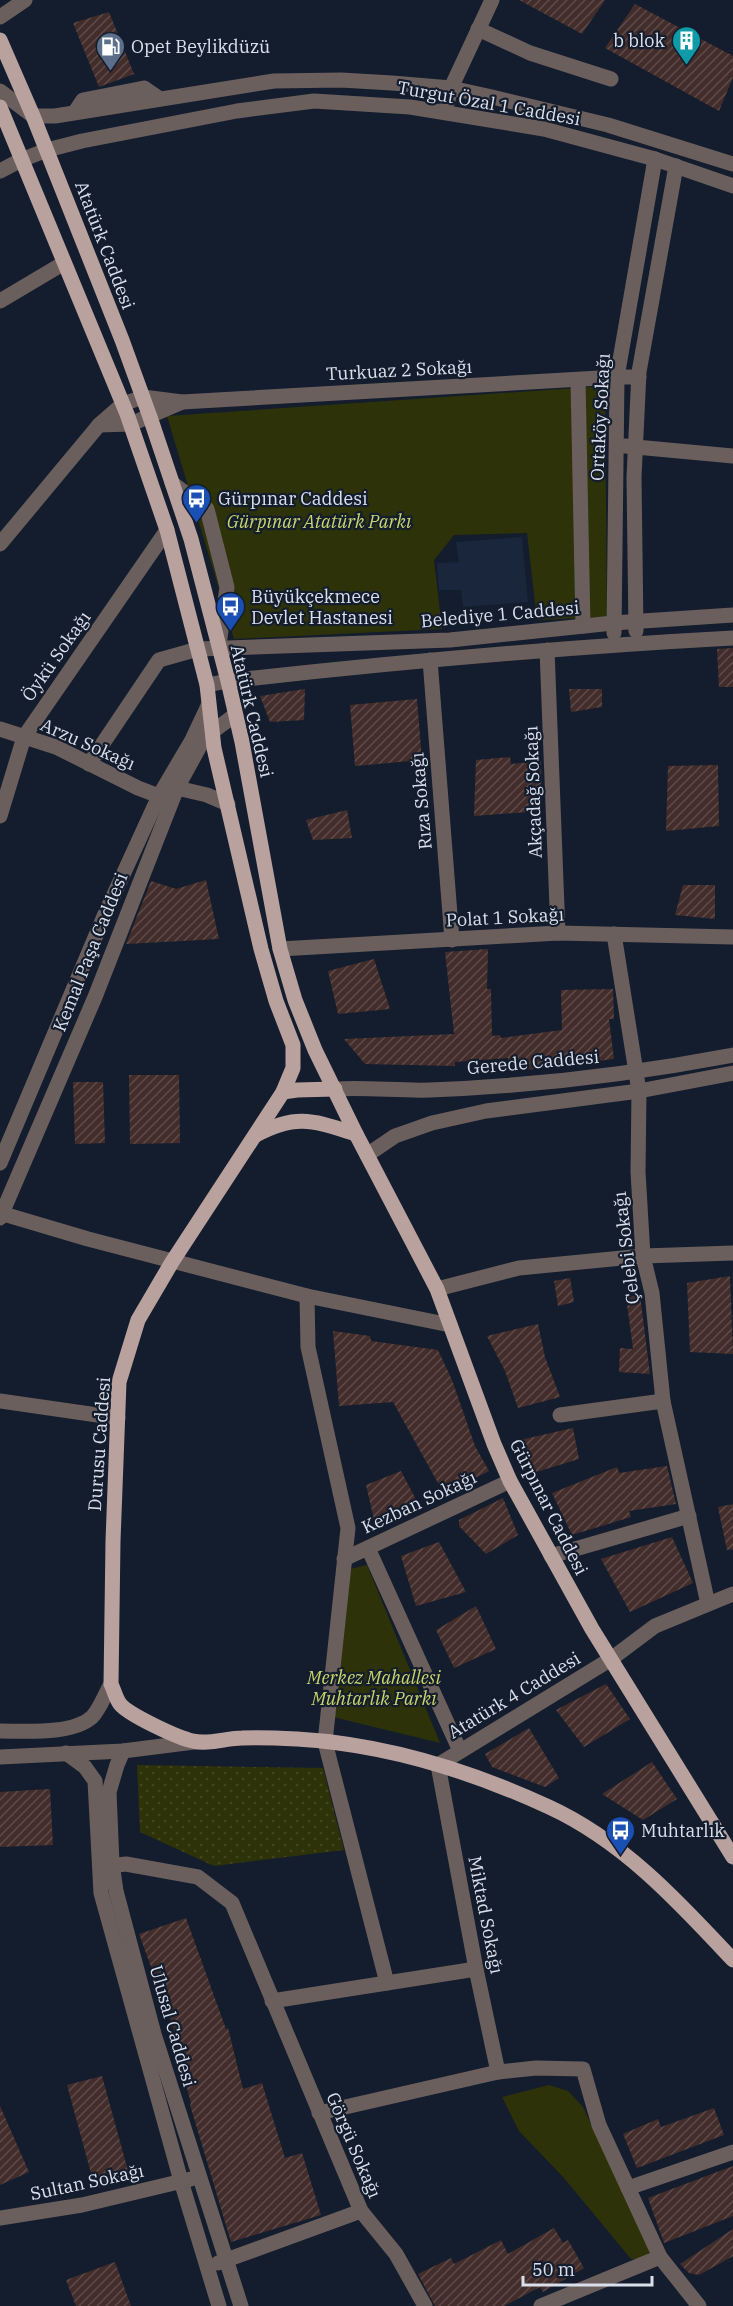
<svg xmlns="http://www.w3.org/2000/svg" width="733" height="2306" font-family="'IBM Plex Serif',serif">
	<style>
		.built { fill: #19263c }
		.grass { fill: url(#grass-dots) }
		.green { fill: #2e3208 }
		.building { fill: url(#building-hatch) }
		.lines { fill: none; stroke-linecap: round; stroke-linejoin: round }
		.minor { stroke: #6b5f5d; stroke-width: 15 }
		.major { stroke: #b9a19e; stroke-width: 15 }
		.labels { text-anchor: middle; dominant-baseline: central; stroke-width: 4.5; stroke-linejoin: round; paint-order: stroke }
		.poi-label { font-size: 18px; fill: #d9e0eb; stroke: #141d2d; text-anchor: start }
		.street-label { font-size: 18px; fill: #d9e0eb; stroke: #141d2d }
		.park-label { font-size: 18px; font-style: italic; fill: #cad56b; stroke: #141d2d }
	</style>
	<defs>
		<pattern id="grass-dots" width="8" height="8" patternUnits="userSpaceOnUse" patternTransform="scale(1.5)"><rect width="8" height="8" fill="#2e3208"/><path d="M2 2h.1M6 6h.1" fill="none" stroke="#424620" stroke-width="1.8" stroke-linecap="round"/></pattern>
		<pattern id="building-hatch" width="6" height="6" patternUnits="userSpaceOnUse" patternTransform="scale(1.5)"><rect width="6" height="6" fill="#432d2a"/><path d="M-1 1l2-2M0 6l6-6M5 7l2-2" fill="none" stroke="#5e4b49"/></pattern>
	</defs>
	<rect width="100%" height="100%" fill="#141d2d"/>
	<path class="built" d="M522 537 528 602 463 607 461 590H439L437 563 459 562 456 542Z"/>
	<path class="grass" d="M137 1765 323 1768 344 1850 214 1866 140 1832Z"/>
	<g class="green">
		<path d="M605 386 607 617 537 620 527 533 454 535 434 560 442 629 234 639 167 416Z"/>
		<path d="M367 1565 440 1743 333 1717 346 1570Z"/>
		<path d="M549 2085 568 2091 583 2107 650 2250 646 2259H631L564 2178 519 2131 502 2097Z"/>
	</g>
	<g class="building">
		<path d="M519 0H605L582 34Z"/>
		<path d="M635 4 733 56V77L719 111 605 48Z"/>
		<path d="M109 12 134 74 99 87 73 23Z"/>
		<path d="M733 648V687H719L717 649Z"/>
		<path d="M305 689 304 720 270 722 260 696Z"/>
		<path d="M569 689H602V707L571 712Z"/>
		<path d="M417 699 422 760 355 766 350 705Z"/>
		<path d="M510 757 511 764 541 761 542 811 474 816 476 760Z"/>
		<path d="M718 765 719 826 666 831 668 766Z"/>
		<path d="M347 810 352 838 313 840 306 820Z"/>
		<path d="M206 880 219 939 126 944 151 881 176 889Z"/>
		<path d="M683 885H715V919L675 915Z"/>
		<path d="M488 949 487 989H491L492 1036 500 1035 501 1038 562 1030 561 990 613 989 614 1019H609L614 1059 510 1072 508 1058 455 1062V1066L365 1064 344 1039 454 1034 445 952Z"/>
		<path d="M374 959 390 1009 338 1014 328 971Z"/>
		<path d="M129 1075H179L180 1143 130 1144Z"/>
		<path d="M73 1082H103L105 1143 75 1144Z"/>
		<path d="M730 1276 733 1354 690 1352 687 1283Z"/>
		<path d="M570 1278 574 1302 558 1306 554 1281Z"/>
		<path d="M640 1295 650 1374 619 1372 620 1348 633 1349 626 1297Z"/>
		<path d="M538 1324 545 1357 560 1397 518 1408 505 1371 487 1336Z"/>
		<path d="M333 1331 370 1336 371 1341 438 1350 452 1380 475 1446 489 1471 444 1494 393 1402 339 1406Z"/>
		<path d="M573 1428 579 1459 533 1473 520 1440Z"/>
		<path d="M667 1466 676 1504 629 1511 631 1517 572 1535 552 1493 617 1467 619 1473Z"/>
		<path d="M401 1471 420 1507 375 1524 366 1485Z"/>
		<path d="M503 1498 518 1535 486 1554 459 1526V1520Z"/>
		<path d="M733 1504V1549L727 1550 718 1507Z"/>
		<path d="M672 1537 693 1583 630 1612 601 1559Z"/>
		<path d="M439 1542 466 1592 416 1606 401 1556Z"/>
		<path d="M476 1606 496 1649 454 1668 436 1630Z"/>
		<path d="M606 1684 630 1719 584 1747 556 1710Z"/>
		<path d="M529 1728 559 1778 545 1787 492 1767 485 1754Z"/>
		<path d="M652 1762 677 1799 643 1820 602 1794Z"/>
		<path d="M50 1789 53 1845 0 1847V1792Z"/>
		<path d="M186 1918 226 2029 228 2028 243 2089 262 2083 285 2158 302 2153 321 2215 231 2242 190 2105 191 2104 175 2041H178L139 1934Z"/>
		<path d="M102 2076 130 2178 95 2188 67 2085Z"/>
		<path d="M0 2106 29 2172 0 2185Z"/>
		<path d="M714 2108 724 2135 637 2168 623 2134 658 2119 661 2127Z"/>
		<path d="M733 2166V2216L664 2243 648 2198Z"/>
		<path d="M554 2228 563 2243 568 2240 584 2268 543 2292 540 2287 504 2306H435L418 2274 451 2258 454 2264 501 2240 508 2254Z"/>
		<path d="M733 2229V2256L699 2275 689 2273 680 2264Z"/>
		<path d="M115 2262 131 2306H76L66 2280Z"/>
	</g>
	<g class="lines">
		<g class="minor">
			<path d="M0 17 25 0"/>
			<path d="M478 29 530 53 611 79"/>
			<path d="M0 91 33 116H55L274 81 341 80 392 83 451 88 492 97 608 125 733 164"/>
			<path d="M75 112 83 100 144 88 160 99"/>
			<path d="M445 112 451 88 492 0"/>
			<path d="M0 171 21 160 47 150 82 141 237 111 314 101 410 107 544 129 655 159 733 186"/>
			<path d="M0 301 64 263"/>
			<path d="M578 380 583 626"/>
			<path d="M99 425 131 424 182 402"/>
			<path d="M625 446 733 456"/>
			<path d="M172 483 207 509 227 587 219 645"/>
			<path d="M0 544 99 425 123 404 143 397 182 402 617 377H639"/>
			<path d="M636 631 634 477 639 372 676 166"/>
			<path d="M614 633 617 377 655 159"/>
			<path d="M547 650 558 933"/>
			<path d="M430 660 452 940"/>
			<path d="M207 685 228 681C396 662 564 647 733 638"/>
			<path d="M0 729 56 747 138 788 159 796 177 788 207 795 228 804"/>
			<path d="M89 764 159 660 198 649 450 640 613 623 733 615"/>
			<path d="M0 816 24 737 167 530"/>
			<path d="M614 934 639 1091 638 1172 643 1256 652 1293 663 1401 708 1604"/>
			<path d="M280 949 558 933 733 937"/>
			<path d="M335 1089C367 1087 399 1091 430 1090 532 1086 633 1074 733 1055"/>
			<path d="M367 1155 395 1136 432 1123 486 1111 639 1091 733 1073"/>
			<path d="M0 1163 105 914 159 796 192 740 208 706"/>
			<path d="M0 1213 88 1239 307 1296 450 1325"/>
			<path d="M0 1218 95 997 177 788 201 744 212 732 235 715"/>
			<path d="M437 1289 519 1268 643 1256 733 1253"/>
			<path d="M307 1296 308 1347 348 1528 325 1742 387 1983"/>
			<path d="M0 1401 118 1418"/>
			<path d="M560 1415 663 1401"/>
			<path d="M368 1548 460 1751"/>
			<path d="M551 1556 689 1516"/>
			<path d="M344 1559 510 1481"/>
			<path d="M0 1731C26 1731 72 1735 92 1717 100 1709 105 1694 111 1684"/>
			<path d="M123 1751 117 1765 109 1792 112 1863 116 1891 154 2034 241 2306"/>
			<path d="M66 1753 85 1767 95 1781 101 1893 181 2181 219 2306"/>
			<path d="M0 1757 123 1751 194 1742"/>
			<path d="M100 1867 126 1864 198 1877 232 1903 361 2211 396 2254 425 2306"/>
			<path d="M272 2001 476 1969"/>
			<path d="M498 2072 476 1969 438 1765 611 1659 655 1626 733 1594"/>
			<path d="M319 2113 498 2072 536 2068 583 2069 599 2125 660 2257 699 2306"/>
			<path d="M628 2188 733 2152"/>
			<path d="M0 2218 82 2205 191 2179"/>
			<path d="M218 2263 361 2211"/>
			<path d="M541 2306 660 2257"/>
		</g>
		<g class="major">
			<path d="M0 40 33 116 122 340 150 417 191 539 228 681 242 742 280 949 295 1000 315 1050 356 1134 437 1289 494 1444 510 1481 592 1629 733 1857"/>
			<path d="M0 107 127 414 167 530 207 685 214 748 261 949 276 1001 293 1045V1068L283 1092 172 1262 138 1320 119 1382 113 1541 111 1684C114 1690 116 1699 120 1704 129 1715 178 1738 193 1741 207 1745 227 1738 242 1738 260 1737 279 1738 297 1739 383 1744 471 1771 549 1807 623 1841 679 1902 733 1960"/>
			<path d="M283 1092 297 1090 335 1089"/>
			<path d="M256 1135C297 1113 314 1121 356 1134"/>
		</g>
	</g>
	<defs>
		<symbol id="building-pin" viewBox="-11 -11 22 30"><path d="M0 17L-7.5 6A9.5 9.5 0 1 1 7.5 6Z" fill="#0f9aa8" stroke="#141d2d"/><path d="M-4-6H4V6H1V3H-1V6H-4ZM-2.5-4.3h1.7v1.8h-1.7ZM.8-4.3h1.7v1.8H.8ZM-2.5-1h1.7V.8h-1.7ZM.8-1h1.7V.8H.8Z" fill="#fff"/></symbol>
		<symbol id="fuel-pin" viewBox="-11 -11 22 30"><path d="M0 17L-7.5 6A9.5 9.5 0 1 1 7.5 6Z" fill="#5c6f8a" stroke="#141d2d"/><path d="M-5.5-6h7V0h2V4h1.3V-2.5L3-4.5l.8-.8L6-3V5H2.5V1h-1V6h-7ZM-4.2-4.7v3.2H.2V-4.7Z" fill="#fff"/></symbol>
		<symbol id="bus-pin" viewBox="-11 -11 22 30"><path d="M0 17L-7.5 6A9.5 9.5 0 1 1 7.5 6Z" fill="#1a4fb4" stroke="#141d2d"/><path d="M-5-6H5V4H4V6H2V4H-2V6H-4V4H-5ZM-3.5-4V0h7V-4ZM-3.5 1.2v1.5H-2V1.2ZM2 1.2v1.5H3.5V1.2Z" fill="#fff"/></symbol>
	</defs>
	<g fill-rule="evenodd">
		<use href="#building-pin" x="670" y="24" width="33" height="45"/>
		<use href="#fuel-pin" x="94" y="30" width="33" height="45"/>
		<use href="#bus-pin" x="180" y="482" width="33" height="45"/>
		<use href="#bus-pin" x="214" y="590" width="33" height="45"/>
		<use href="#bus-pin" x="604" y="1814" width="33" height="45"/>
	</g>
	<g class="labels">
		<g class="poi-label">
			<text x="665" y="40" text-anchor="end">b blok</text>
			<text x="131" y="46">Opet Beylikdüzü</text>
			<text x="218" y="498">Gürpınar Caddesi</text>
			<text x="251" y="596">Büyükçekmece<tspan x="251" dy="21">Devlet Hastanesi</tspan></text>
			<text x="641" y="1830">Muhtarlık</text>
		</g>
		<g class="street-label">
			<text transform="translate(489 103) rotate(10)">Turgut Özal 1 Caddesi</text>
			<text transform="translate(105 245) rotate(69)">Atatürk Caddesi</text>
			<text transform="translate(399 370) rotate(-3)">Turkuaz 2 Sokağı</text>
			<text transform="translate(600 417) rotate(-87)">Ortaköy Sokağı</text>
			<text transform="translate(500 614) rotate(-5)">Belediye 1 Caddesi</text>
			<text transform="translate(56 656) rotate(-55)">Öykü Sokağı</text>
			<text transform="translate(252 711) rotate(77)">Atatürk Caddesi</text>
			<text transform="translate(88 744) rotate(24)">Arzu Sokağı</text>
			<text transform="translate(533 792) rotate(-92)">Akçadağ Sokağı</text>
			<text transform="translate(421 801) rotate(-95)">Rıza Sokağı</text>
			<text transform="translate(505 917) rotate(-3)">Polat 1 Sokağı</text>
			<text transform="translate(90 952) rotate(-68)">Kemal Paşa Caddesi</text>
			<text transform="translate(533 1062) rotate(-5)">Gerede Caddesi</text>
			<text transform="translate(626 1248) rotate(-97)">Çelebi Sokağı</text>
			<text transform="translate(99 1444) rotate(-86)">Durusu Caddesi</text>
			<text transform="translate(419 1502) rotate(-25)">Kezban Sokağı</text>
			<text transform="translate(549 1507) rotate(63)">Gürpınar Caddesi</text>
			<text transform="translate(514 1695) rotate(-31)">Atatürk 4 Caddesi</text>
			<text transform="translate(486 1915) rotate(79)">Miktad Sokağı</text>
			<text transform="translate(173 2026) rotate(74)">Ulusal Caddesi</text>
			<text transform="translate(354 2145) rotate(67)">Görgü Sokağı</text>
			<text transform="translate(87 2182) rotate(-12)">Sultan Sokağı</text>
		</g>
		<g class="park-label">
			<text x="319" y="521">Gürpınar Atatürk Parkı</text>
			<text x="374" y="1677">Merkez Mahallesi<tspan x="374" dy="21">Muhtarlık Parkı</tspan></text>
		</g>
	</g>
	<path d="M523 2276v9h129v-9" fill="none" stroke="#d9e0eb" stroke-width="3"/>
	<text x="532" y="2276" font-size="18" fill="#d9e0eb" stroke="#141d2d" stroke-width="4.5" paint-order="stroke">50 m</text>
</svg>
